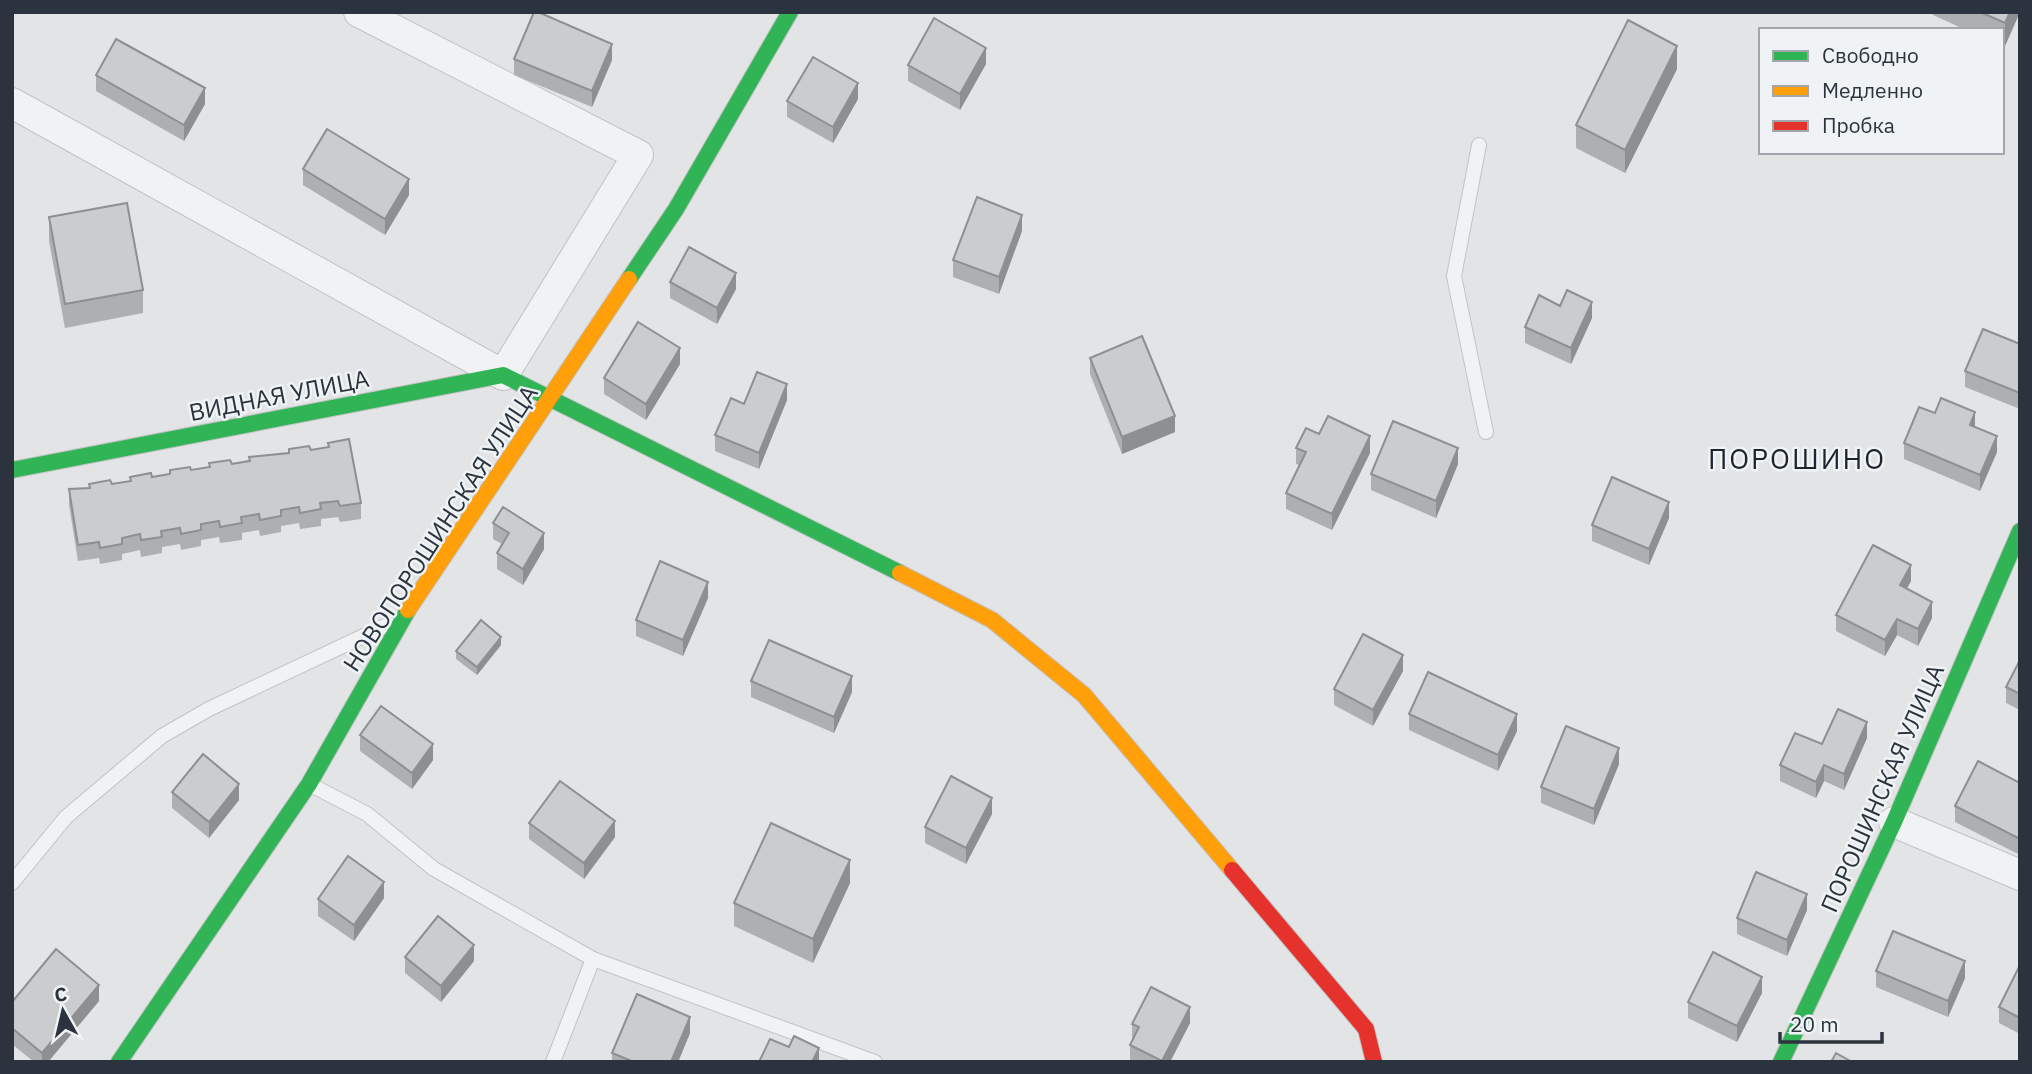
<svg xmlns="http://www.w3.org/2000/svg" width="2032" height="1074" font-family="'IBM Plex Sans',sans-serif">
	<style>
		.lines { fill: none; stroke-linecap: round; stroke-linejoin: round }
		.lane-casing { stroke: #c0c2c4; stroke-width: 16 }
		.street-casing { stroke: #c0c2c4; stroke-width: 32 }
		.fast-casing { stroke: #c0c2c4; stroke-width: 18 }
		.slow-casing { stroke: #c0c2c4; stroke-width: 18 }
		.jam-casing { stroke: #c0c2c4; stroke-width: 18 }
		.lane { stroke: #f1f2f3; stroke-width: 14 }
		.street { stroke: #f1f2f3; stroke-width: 30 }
		.fast { stroke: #30b455; stroke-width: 16 }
		.slow { stroke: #ff9f0a; stroke-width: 16 }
		.jam { stroke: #e5322d; stroke-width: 16 }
		.wall { fill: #aeafb1 }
		.shaded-wall { fill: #8d8f90 }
		.building { fill: #caccce; stroke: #8d8f90; stroke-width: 2 }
		.labels { text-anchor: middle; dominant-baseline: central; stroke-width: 5; stroke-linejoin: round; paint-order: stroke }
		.street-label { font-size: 24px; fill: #2a333e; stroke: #eff3f5 }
		.quarter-label { font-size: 28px; letter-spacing: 2px; fill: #1c242f; stroke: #eff3f5 }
	</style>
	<rect width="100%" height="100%" fill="#e2e4e6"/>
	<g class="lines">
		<defs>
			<g id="lane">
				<path d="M1479 145 1454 276 1486 432"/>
				<path d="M311 785 367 814 434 869 593 959 875 1062"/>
				<path d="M12 883 66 817 162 736 209 709 389 624"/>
				<path d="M553 1062 593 959"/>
			</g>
			<g id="street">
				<path d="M12 103 503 375 638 155 359 12"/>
				<path d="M1894 822 2020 875"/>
			</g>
			<g id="fast">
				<path d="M629 279 676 209 790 12"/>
				<path d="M12 470 503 375 900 573"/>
				<path d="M119 1062 309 784 408 610"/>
				<path d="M1781 1062 1894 822 2020 531"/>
			</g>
			<g id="slow">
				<path d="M900 573 992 620 1084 695 1232 870"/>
				<path d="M408 610 629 279"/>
			</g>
			<path id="jam" d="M1232 870 1366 1029 1374 1062"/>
		</defs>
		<use href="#lane" class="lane-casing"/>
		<use href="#street" class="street-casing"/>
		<use href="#fast" class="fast-casing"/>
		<use href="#slow" class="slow-casing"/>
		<use href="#jam" class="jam-casing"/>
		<use href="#lane" class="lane"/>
		<use href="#street" class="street"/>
		<use href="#fast" class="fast"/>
		<use href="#slow" class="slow"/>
		<use href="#jam" class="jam"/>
	</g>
	<g class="wall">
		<path d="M1933 12H2020L2005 46 2002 45V30H1966L1933 15Z"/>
		<path d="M514 59 612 60 592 107 514 75Z"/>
		<path d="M986 64 960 110 908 81V65Z"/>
		<path d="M1677 69 1625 173 1576 148V125Z"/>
		<path d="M96 75 205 104 184 141 96 91Z"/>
		<path d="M858 99 833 143 787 117V101Z"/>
		<path d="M303 169 409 195 385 235 303 185Z"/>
		<path d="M49 217 143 290V313L65 328 49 241Z"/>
		<path d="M1022 231 999 294 953 277V260Z"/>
		<path d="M670 282 736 289 717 324 670 298Z"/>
		<path d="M1560 306 1592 318 1571 364 1525 343V327Z"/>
		<path d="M2020 344V409L1965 387V371Z"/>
		<path d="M1090 358 1175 432 1122 454 1090 374Z"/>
		<path d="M680 364 646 420 604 394V378Z"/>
		<path d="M787 400 759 469 715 451V435L744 404Z"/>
		<path d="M1935 413 1975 427 1997 452 1980 491 1904 459V443Z"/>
		<path d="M1319 434 1370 453 1332 530 1286 509V493L1299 465 1296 464V448Z"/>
		<path d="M289 449 311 450 361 503V519L340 522 338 517 321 519V526L300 529 299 523 281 526V532L260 536 259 530 242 533V540L220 543 219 537 201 540V546L181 550 180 544 162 547V553L141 557 140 550 122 554V560L100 564 99 558 78 561 69 505V489L89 488 130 481V477H152L289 453Z"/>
		<path d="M1458 464 1436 518 1371 490V474Z"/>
		<path d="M1669 518 1649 565 1592 541V525Z"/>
		<path d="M493 523 544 549 523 585 497 569V553L502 544 493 539Z"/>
		<path d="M1911 581 1907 588 1932 618 1918 646 1897 635 1885 656 1836 631V615Z"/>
		<path d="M708 598 683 656 636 636V620Z"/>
		<path d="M501 645 477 675 456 659V651Z"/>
		<path d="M2020 660V710L2006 703V687Z"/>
		<path d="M1403 671 1373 726 1334 705V689Z"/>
		<path d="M751 681 852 692 834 733 751 697Z"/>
		<path d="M1409 714 1517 731 1498 771 1409 730Z"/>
		<path d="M360 735 433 760 412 789 360 751Z"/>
		<path d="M1867 738 1844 790 1824 781 1816 798 1780 781V765L1822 744Z"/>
		<path d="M1619 764 1594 825 1541 803V787Z"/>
		<path d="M2020 783 2018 854 1955 822V806Z"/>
		<path d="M172 792 239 800 209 838 172 808Z"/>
		<path d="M992 814 966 864 925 843V827Z"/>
		<path d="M529 823 615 837 584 879 529 839Z"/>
		<path d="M850 883 813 963 734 926V903Z"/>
		<path d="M384 898 354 941 318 916V899Z"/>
		<path d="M1807 910 1787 956 1737 934V918Z"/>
		<path d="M405 957 474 961 441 1002 405 973Z"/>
		<path d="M2020 965V1034L1999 1023V1007Z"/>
		<path d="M1876 971 1965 978 1948 1017 1876 987Z"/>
		<path d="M1762 993 1737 1042 1688 1018V1002Z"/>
		<path d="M99 1001 48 1062H34L12 1044V1002Z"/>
		<path d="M1190 1023 1170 1062H1132L1130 1061V1045L1132 1040V1024Z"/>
		<path d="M690 1033 678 1062H612V1053Z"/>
	</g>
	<g class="shaded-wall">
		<path d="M2010 12H2020L2005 46V23Z"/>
		<path d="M612 44V60L592 107V91Z"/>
		<path d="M1677 46V69L1625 173V150Z"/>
		<path d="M986 48V64L960 110V94Z"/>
		<path d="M858 83V99L833 143V127Z"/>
		<path d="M205 88V104L184 141V125Z"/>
		<path d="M409 179V195L385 235V219Z"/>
		<path d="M1022 215V231L999 294V277Z"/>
		<path d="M736 273V289L717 324V308Z"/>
		<path d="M1592 302V318L1571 364V348Z"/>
		<path d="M680 348V364L646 420V404Z"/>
		<path d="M787 384V400L759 469V453Z"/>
		<path d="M1975 412V428L1970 425Z"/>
		<path d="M1175 416V432L1122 454V437Z"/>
		<path d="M1370 436V453L1332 530V514Z"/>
		<path d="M1997 436V452L1980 491V475Z"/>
		<path d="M1458 448V464L1436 518V501Z"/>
		<path d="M1669 502V518L1649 565V549Z"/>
		<path d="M544 533V549L523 585V569Z"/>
		<path d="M1911 565V581L1900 601V585Z"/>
		<path d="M708 582V598L683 656V640Z"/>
		<path d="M1932 602V618L1918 646V629Z"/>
		<path d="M1897 619V635L1885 656V640Z"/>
		<path d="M501 637V645L477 675V667Z"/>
		<path d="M1403 655V671L1373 726V710Z"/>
		<path d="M852 676V692L834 733V717Z"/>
		<path d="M1517 714V731L1498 771V755Z"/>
		<path d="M1867 722V738L1844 790V774Z"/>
		<path d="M433 744V760L412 789V773Z"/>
		<path d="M1619 748V764L1594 825V809Z"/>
		<path d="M1824 765V781L1816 798V782Z"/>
		<path d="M239 784V800L209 838V822Z"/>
		<path d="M992 798V814L966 864V848Z"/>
		<path d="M615 821V837L584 879V863Z"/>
		<path d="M2020 834V850L2018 854V838Z"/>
		<path d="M850 860V883L813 963V939Z"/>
		<path d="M384 882V898L354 941V925Z"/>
		<path d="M1807 894V910L1787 956V940Z"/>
		<path d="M474 945V961L441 1002V986Z"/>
		<path d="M1965 961V978L1948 1017V1001Z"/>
		<path d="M1762 977V993L1737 1042V1026Z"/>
		<path d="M99 985V1001L48 1062H42V1053Z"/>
		<path d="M1190 1007V1023L1170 1062H1162Z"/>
		<path d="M690 1017V1033L678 1062H671Z"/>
		<path d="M819 1048V1062H812Z"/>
	</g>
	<g class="building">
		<path d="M534 12H538L612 44 592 91 514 59Z"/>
		<path d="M1980 12H2010L2005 23Z"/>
		<path d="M934 18 986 48 960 94 908 65Z"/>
		<path d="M1628 20 1677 46 1625 150 1576 125Z"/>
		<path d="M116 39 205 88 184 125 96 75Z"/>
		<path d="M813 57 858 83 833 127 787 101Z"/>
		<path d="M327 129 409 179 385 219 303 169Z"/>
		<path d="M977 197 1022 215 999 277 953 260Z"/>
		<path d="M127 203 143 290 65 304 49 217Z"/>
		<path d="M689 247 736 273 717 308 670 282Z"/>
		<path d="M1567 290 1592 302 1571 348 1525 327 1539 295 1560 306Z"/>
		<path d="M638 322 680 348 646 404 604 378Z"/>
		<path d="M1983 329 2020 344V393L1965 371Z"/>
		<path d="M1142 336 1175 416 1122 437 1090 358Z"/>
		<path d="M757 372 787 384 759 453 715 435 731 398 744 404Z"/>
		<path d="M1941 398 1975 412 1970 425 1997 436 1980 475 1904 443 1919 407 1935 413Z"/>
		<path d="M1328 416 1370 436 1332 514 1286 493 1306 452 1296 448 1306 428 1319 434Z"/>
		<path d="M1393 421 1458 448 1436 501 1371 474Z"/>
		<path d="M349 439 361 503 340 506 338 501 320 503 321 509 300 513 299 507 281 510V516L260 520 259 514 241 517 242 523 220 527 219 521 201 524V530L181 534 180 528 161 531 162 537 141 540 140 534 122 538V544L100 548 99 542 78 545 69 489 90 488 89 484 110 480 112 484 131 481 130 477 151 473 152 477 170 474V470L190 467 191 470 210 467 209 463 230 460 232 464 250 461 249 457 289 453V449L309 446 311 450 329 447 328 443Z"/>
		<path d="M1612 477 1669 502 1649 549 1592 525Z"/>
		<path d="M503 507 544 533 523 569 497 553 509 533 493 523Z"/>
		<path d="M1873 545 1911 565 1900 585 1932 602 1918 629 1897 619 1885 640 1836 615Z"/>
		<path d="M660 561 708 582 683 640 636 620Z"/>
		<path d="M481 620 501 637 477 667 456 651Z"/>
		<path d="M1363 634 1403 655 1373 710 1334 689Z"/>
		<path d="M769 640 852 676 834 717 751 681Z"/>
		<path d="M2020 660V694L2006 687Z"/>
		<path d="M1428 672 1517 714 1498 755 1409 714Z"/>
		<path d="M381 706 433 744 412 773 360 735Z"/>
		<path d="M1838 709 1867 722 1844 774 1824 765 1816 782 1780 765 1795 733 1822 744Z"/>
		<path d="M1566 726 1619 748 1594 809 1541 787Z"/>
		<path d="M203 754 239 784 209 822 172 792Z"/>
		<path d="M1978 761 2020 783V834L2018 838 1955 806Z"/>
		<path d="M951 776 992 798 966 848 925 827Z"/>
		<path d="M560 781 615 821 584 863 529 823Z"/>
		<path d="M771 823 850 860 813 939 734 903Z"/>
		<path d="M348 856 384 882 354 925 318 899Z"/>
		<path d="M1756 872 1807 894 1787 940 1737 918Z"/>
		<path d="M438 916 474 945 441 986 405 957Z"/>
		<path d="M1893 931 1965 961 1948 1001 1876 971Z"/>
		<path d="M56 949 99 985 42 1053 12 1028V1002Z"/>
		<path d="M1713 952 1762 977 1737 1026 1688 1002Z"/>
		<path d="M2020 965V1018L1999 1007Z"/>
		<path d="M1151 987 1190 1007 1162 1061 1130 1045 1139 1027 1132 1024Z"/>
		<path d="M637 994 690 1017 671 1062H634L612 1053Z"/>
		<path d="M794 1036 819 1048 812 1062H759L770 1039 789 1047Z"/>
		<path d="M1836 1053 1852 1062H1831Z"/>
	</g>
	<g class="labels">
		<g class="street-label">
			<text transform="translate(279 395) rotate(-11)">ВИДНАЯ УЛИЦА</text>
			<text transform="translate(440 528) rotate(-57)">НОВОПОРОШИНСКАЯ УЛИЦА</text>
			<text transform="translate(1882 788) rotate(-66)">ПОРОШИНСКАЯ УЛИЦА</text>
		</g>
		<g class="quarter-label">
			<text x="1797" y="458">ПОРОШИНО</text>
		</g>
	</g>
	<rect width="2032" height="1074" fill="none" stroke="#2a333e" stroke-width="28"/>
	<rect x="1759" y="28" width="245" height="126" fill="#eff3f5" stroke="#a0a6ac" stroke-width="2"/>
	<rect x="1773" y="51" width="35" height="10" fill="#30b455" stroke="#a0a6ac" stroke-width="2"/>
	<text x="1822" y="63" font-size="21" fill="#2a333e">Свободно</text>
	<rect x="1773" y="86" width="35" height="10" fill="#ff9f0a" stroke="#a0a6ac" stroke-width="2"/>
	<text x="1822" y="98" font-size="21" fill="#2a333e">Медленно</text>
	<rect x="1773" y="121" width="35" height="10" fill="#e5322d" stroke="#a0a6ac" stroke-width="2"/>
	<text x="1822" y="133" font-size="21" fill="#2a333e">Пробка</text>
	<g transform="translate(63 1011) rotate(352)" stroke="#eff3f5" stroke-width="5" paint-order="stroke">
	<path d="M0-5L12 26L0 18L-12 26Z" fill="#2a333e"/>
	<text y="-10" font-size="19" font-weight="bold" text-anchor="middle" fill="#2a333e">С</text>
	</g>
	<path d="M1780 1032v10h102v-10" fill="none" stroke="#2a333e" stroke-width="3.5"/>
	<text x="1790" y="1032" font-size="21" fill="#2a333e" stroke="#eff3f5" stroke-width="5" paint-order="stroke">20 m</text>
</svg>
